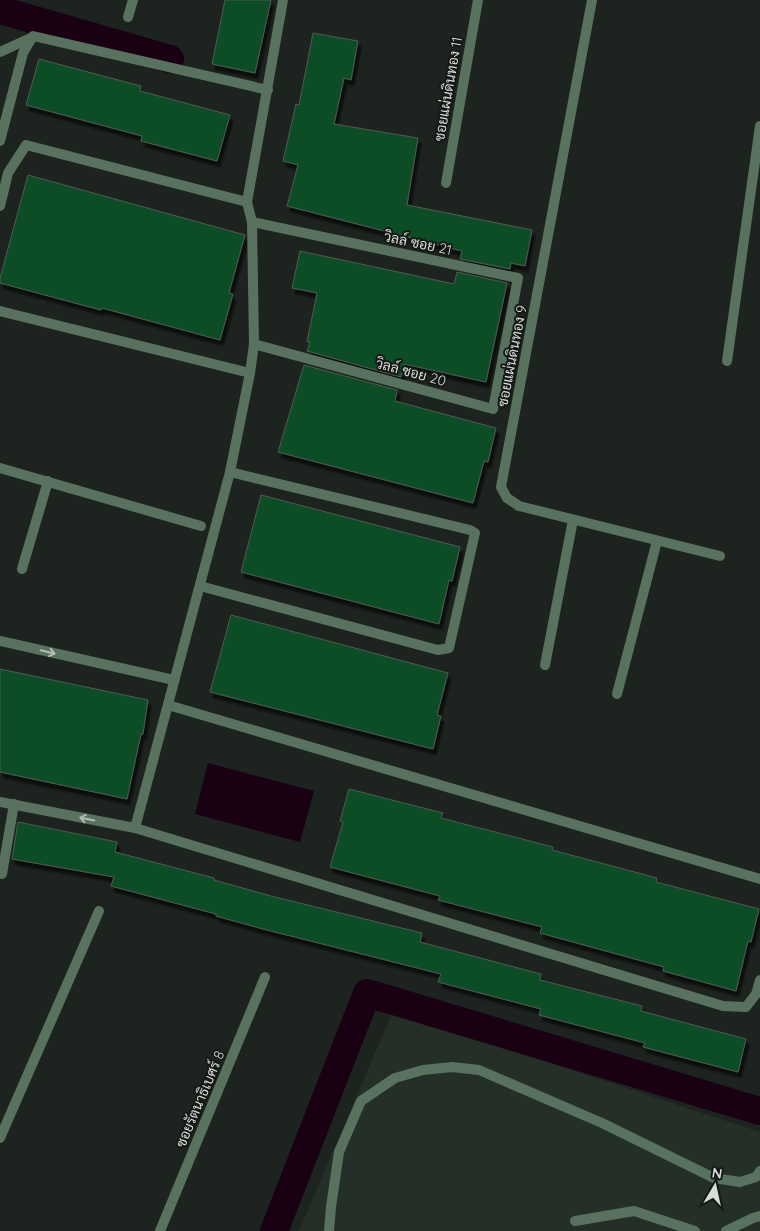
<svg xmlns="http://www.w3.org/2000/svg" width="760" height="1231" font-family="Quicksand,Sarabun,sans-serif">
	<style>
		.built { fill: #242f27 }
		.water { fill: #1a0013 }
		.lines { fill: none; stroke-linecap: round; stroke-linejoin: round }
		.canal { stroke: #1a0013; stroke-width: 28 }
		.building { fill: #0a4e28; stroke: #525954; filter: url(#shadow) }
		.service { stroke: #59715f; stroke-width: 10 }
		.minor { stroke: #59715f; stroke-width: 10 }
		.oneway { stroke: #b3bdb5 }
		.labels { text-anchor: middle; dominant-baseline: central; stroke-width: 4; stroke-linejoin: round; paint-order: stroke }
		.street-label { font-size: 14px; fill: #d9ddda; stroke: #141915 }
	</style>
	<defs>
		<filter id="shadow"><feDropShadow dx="3" dy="5.5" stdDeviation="1" flood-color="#0009"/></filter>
	</defs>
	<rect width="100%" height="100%" fill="#1d231e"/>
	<path class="built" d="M393 1011 760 1132V1231H299Z"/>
	<path class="water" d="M208 763 314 791 300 842 195 814Z"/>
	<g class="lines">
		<g class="canal">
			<path d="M0 10 170 59"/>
			<path d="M274 1231 367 993 760 1111"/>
		</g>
	</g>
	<g class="building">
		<path d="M225 0H271L255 73 212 64Z"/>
		<path d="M313 33 358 41 351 80 344 78 334 124 418 138 407 205 532 230 525 266 511 263 510 269 460 259 462 251 287 206 298 165 283 161 296 104 299 105Z"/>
		<path d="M39 59 141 86 140 91 230 115 217 161 141 141 142 136 26 105Z"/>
		<path d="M28 175 245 235 229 293 233 294 220 340 102 308 101 310 0 283V278Z"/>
		<path d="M300 251 454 284 457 272 507 283 486 382 404 364 401 377 307 351 310 342H307L317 293 292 288Z"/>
		<path d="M304 365 397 390 395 401 496 428 488 462 484 461 473 503 278 452Z"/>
		<path d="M261 495 460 547 452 581 449 580 439 624 241 572Z"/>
		<path d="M231 615 448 673 437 715 441 716 433 749 210 692Z"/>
		<path d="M0 669 148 700 143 734H141L127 799 0 772Z"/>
		<path d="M349 789 443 813 441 818 553 847 552 850 657 878 656 882 759 909 751 942 748 941 736 991 663 971 664 967 540 933 542 927 438 900 440 896 330 867 343 822 340 821Z"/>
		<path d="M18 822 117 842 115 852 214 878V880L271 896 422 933 420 942 541 974 540 980 642 1006 641 1011 746 1039 738 1072 643 1047 645 1043 539 1015 541 1009 438 982 441 974 263 929 216 916V914L111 886 114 877 12 859Z"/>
	</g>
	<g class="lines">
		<g class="service">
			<path d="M575 1221 634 1211 695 1231"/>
			<path d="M329 1231 331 1207 339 1152 361 1101 395 1078 423 1070 452 1067 479 1070 602 1123 714 1178 740 1182 756 1177 760 1171"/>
			<path d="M726 1231 753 1218 760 1216"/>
		</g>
		<g class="minor">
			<path d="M592 0 501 487 507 498 519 506 720 556"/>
			<path d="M128 17 133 0"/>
			<path d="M0 52 33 37"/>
			<path d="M0 141 23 53 33 36 268 90"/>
			<path d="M446 183 478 0"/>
			<path d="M0 206 8 173 26 145 247 202"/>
			<path d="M252 222 518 278 493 409 254 344"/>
			<path d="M0 311 250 373"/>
			<path d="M727 361 760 126"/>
			<path d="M0 468 201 526"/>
			<path d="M22 569 48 481"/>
			<path d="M200 586 438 650 449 648 475 533 470 530 230 472"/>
			<path d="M0 641 174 680"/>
			<path d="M545 665 573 520"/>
			<path d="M617 694 657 541"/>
			<path d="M168 705 760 879"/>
			<path d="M0 802 135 828 723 1006 746 1007 756 994 760 980"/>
			<path d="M135 828 230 472 250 373 254 344 252 222 247 202 283 0"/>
			<path d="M2 874 14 804"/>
			<path d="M0 1138 99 911"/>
			<path d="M160 1231 265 977"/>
		</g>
	</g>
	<defs><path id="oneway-shaft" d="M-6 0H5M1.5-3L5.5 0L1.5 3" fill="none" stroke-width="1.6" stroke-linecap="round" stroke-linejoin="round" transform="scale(1.25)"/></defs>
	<g class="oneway">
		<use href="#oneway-shaft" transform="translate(48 652) rotate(13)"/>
		<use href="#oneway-shaft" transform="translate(87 819) rotate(-169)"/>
	</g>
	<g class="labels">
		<g class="street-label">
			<text transform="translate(448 89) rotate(-80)">ซอยแผ่นดินทอง 11</text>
			<text transform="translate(418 243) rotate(12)">วิลล์ ซอย 21</text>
			<text transform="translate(512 356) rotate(-79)">ซอยแผ่นดินทอง 9</text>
			<text transform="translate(411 372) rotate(15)">วิลล์ ซอย 20</text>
			<text transform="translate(200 1099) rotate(-67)">ซอยรัตนาธิเบศร์ 8</text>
		</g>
	</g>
	<g transform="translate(715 1186) rotate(9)" stroke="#141915" stroke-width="4" paint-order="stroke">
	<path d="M0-4L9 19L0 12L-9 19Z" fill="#d9ddda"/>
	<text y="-8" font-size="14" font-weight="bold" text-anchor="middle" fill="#d9ddda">N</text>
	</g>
</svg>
